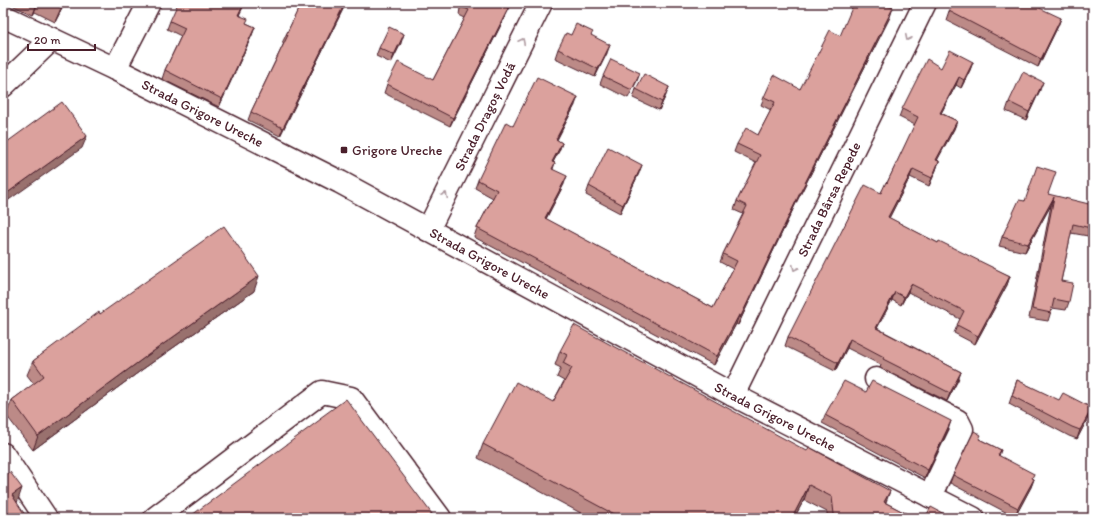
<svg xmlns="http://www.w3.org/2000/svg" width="1096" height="521" font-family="Itim,sans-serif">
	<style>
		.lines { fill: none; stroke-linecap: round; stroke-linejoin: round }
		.minor-casing { stroke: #4a1f2b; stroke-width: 25 }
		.minor { stroke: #fff; stroke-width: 22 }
		.wall { fill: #bc8a87; stroke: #4a1f2b }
		.shaded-wall { fill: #99716e; stroke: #4a1f2b }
		.building { fill: #dba19d; stroke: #4a1f2b }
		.oneway { stroke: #ae9aa0 }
		.poi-dot { fill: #4a1f2b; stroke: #fff; stroke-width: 1.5 }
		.labels { text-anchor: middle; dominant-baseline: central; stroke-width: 3; stroke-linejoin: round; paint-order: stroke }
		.street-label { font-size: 14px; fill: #4a1f2b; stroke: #fff }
		.poi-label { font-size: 14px; fill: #4a1f2b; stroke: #fff; text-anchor: start }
	</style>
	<rect width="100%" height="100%" fill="#fff"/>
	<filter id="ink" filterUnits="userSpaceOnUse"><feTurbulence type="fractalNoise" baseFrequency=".025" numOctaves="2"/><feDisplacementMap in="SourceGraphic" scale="8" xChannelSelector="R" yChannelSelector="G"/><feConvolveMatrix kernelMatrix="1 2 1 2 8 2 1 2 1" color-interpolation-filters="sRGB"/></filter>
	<g filter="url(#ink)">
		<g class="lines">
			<defs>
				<g id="minor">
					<path id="s1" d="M3 16 115 69 340 182 733 395 973 518"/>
					<path d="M115 69 149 3"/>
					<path d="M3 86 52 39"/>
					<path id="s2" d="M428 230 541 3"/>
					<path d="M876 379 958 421 962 429 930 496"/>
					<path id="s3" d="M733 395 925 3"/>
					<path d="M3 454 46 518"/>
					<path d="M155 518 322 392 351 398 440 518"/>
				</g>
			</defs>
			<use href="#minor" class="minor-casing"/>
			<use href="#minor" class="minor"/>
		</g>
		<g class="wall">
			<path d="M11 3H65L55 22 35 12 33 15 18 8 10 4Z"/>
			<path d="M245 3 239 15 246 23 255 27 252 35 219 107 162 79 165 70 181 36 167 29 170 21Z"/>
			<path d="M288 3H346L280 136 248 120 251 112 284 43H282L286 35 299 8Z"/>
			<path d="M462 3H512L450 126 384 93 387 84 433 80 465 18 459 15 460 8Z"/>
			<path d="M949 11 1061 18 1058 26 1038 67 946 20Z"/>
			<path d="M890 17 797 201 738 325 736 324 714 365 474 237 477 228 493 198 475 188 478 180 513 126 575 105 557 140 562 143 559 151 553 162 555 163 553 169 564 184 546 219 713 308 733 269 720 262 723 254 743 214 734 210 737 201 756 163 734 152 737 144 758 135 771 110 761 105 764 97 800 89 840 36Z"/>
			<path d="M571 35H591L607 53 595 77 555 58 558 49Z"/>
			<path d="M401 43 391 63 376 56 379 48Z"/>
			<path d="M973 62 970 70 961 88 956 85 941 113 957 121 954 129 937 160 939 161 936 170 929 186 910 177 889 218 938 243 1010 276 1007 285 975 344 954 333 960 319 908 292 901 305 892 300 877 328 961 372 958 380 947 401 880 368 881 365 847 348 835 371 785 346 788 337 887 183 915 125 899 117 902 109 941 68Z"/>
			<path d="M640 73 637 81 628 98 600 84 603 76Z"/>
			<path d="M669 87 666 95 659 110 633 98 636 89Z"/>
			<path d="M1040 90 1026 120 1006 111 1009 102Z"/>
			<path d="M639 173 620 213 586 195 589 186Z"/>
			<path d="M1048 194 1091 228 1088 236 1071 233 1061 281 1069 302 1066 310 1052 308 1048 321 1029 318 1051 205 1025 252 999 246 1002 237 1024 201Z"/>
			<path d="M254 291 143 369 33 450 6 415 12 400 34 384 27 375 33 361 100 314Z"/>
			<path d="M560 351 886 503 915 518H827V512L804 500 794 518H590L478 458 483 444 553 402 564 381 557 377 561 368 555 365Z"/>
			<path d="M1017 380 1089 416 1077 439 1069 436 1009 404Z"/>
			<path d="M866 392 948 430 925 478 822 423 825 415Z"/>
			<path d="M979 439 1001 450 999 456 1034 479 1031 487 1015 517 950 483 953 475Z"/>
		</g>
		<g class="shaded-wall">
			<path d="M37 3H38L33 15Z"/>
			<path d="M63 3H65L55 22 61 8Z"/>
			<path d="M244 3H245L235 23 238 15Z"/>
			<path d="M345 3H346L280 136 283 128Z"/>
			<path d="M511 3H512L450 126 453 118Z"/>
			<path d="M893 8 890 17 797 201 738 325 741 316 800 193Z"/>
			<path d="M1061 18 1058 26 1038 67 1041 59Z"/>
			<path d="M255 27 252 35 219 107 222 99Z"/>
			<path d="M404 34 401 43 391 63 394 55Z"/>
			<path d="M610 45 607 53 595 77 598 69Z"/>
			<path d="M973 62 970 70 961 88 964 80Z"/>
			<path d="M959 77 956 85 937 121 940 113Z"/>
			<path d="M1043 82 1040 90 1026 120 1029 112Z"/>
			<path d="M669 87 666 95 659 110 662 102Z"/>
			<path d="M578 97 575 105 552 148 556 139Z"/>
			<path d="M957 121 954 129 933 168 936 160Z"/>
			<path d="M87 136 82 148 3 204V196Z"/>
			<path d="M562 143 559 151 549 170 552 162Z"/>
			<path d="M939 161 936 170 929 186 932 178Z"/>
			<path d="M642 165 639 173 620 213 623 205Z"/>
			<path d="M913 169 910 177 885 226 888 217Z"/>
			<path d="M567 176 564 184 542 226 545 218Z"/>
			<path d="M1054 197 1051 205 1025 252 1028 244Z"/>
			<path d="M259 276 254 291 143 369 33 450 38 436 148 355Z"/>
			<path d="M1010 276 1007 285 975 344 978 336Z"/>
			<path d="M911 284 908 292 901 305 904 297Z"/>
			<path d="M895 292 892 300 873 336 876 328Z"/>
			<path d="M739 315 736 324 714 365 717 356Z"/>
			<path d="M850 339 847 348 835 371 838 363Z"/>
			<path d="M961 372 958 380 947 401 950 393Z"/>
			<path d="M1092 408 1089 416 1077 439 1080 430Z"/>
			<path d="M951 421 948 430 925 478 928 470Z"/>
			<path d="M1034 479 1031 487 1015 517 1018 508Z"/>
			<path d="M809 485 804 500 794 518H792Z"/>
			<path d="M22 488 17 503 12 495Z"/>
			<path d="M890 491 885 505 884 502Z"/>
			<path d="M863 514 862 518H857Z"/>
		</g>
		<g class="building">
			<path d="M51 3H63L61 8Z"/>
			<path d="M178 3H244L238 15 248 19 246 23 255 27 222 99 165 70 185 28 170 21Z"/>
			<path d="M301 3H345L283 128 251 112 288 35H286Z"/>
			<path d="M463 3H511L453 118 387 84 398 62 433 80 469 10 462 7Z"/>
			<path d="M854 3H881L893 8 800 193 741 316 739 315 717 356 477 228 497 190 478 180 506 122 513 126 537 77 578 97 556 139 562 143 552 162 555 163 552 169 567 176 545 218 713 308 737 261 723 254 747 206 737 201 760 155 737 144 746 128 758 135 775 102 764 97 774 75 800 89 830 30 840 36Z"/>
			<path d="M954 3H1029L1061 18 1041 59 949 11Z"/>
			<path d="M576 24 593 32 591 35 610 45 598 69 558 49 566 33 571 35Z"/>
			<path d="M389 27 404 34 394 55 379 48Z"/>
			<path d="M950 50 973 62 964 80 959 77 940 113 957 121 936 160 939 161 932 178 913 169 888 217 938 243 939 241 1010 276 978 336 957 325 964 311 911 284 904 297 895 292 876 328 961 372 950 393 883 359 884 357 850 339 838 363 788 337 865 185 881 193 886 182 887 183 918 117 902 109 927 59 941 68Z"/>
			<path d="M611 59 640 73 632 90 603 76Z"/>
			<path d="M1023 72 1043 82 1029 112 1009 102Z"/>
			<path d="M644 74 669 87 662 102 636 89Z"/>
			<path d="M62 102 87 136 3 196V145Z"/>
			<path d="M608 147 642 165 623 205 589 186Z"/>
			<path d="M1037 166 1056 172 1048 194 1093 205V218L1091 228 1073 224 1061 281 1073 283 1069 302 1054 299 1051 313 1032 309 1054 197 1028 244 1002 237 1019 200 1025 201Z"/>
			<path d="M224 226 259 276 148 355 38 436 12 400 44 376 33 361 99 312 100 314Z"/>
			<path d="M574 325 807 451 809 447 890 491 884 502 915 518H870L863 514 857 518H837L834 514 832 497 809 485 792 518H621L483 444 516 382 553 402 572 368 563 363 567 355 560 351Z"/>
			<path d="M1017 380 1059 400 1063 393 1092 408 1080 430 1072 427 1012 396Z"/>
			<path d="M844 381 866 392 872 381 951 421 928 470 825 415Z"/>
			<path d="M346 399 435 518H188L321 419 320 418Z"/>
			<path d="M974 431 981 435 979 439 1001 450 998 455 1034 474 1032 478 1034 479 1018 508 953 475Z"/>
			<path d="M10 472 22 488 12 495 27 518H3V477Z"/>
			<path d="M931 507 948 516V518H925Z"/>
		</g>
		<defs><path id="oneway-chevron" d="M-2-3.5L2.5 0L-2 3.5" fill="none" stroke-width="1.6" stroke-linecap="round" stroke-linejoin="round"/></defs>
		<g class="oneway">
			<use href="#oneway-chevron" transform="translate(908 38) rotate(116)"/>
			<use href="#oneway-chevron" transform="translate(522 41) rotate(-64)"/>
			<use href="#oneway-chevron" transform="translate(445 195) rotate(-64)"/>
			<use href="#oneway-chevron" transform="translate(795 268) rotate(116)"/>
		</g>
	</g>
	<rect class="poi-dot" x="340" y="146" width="8" height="8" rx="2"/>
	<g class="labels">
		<g class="street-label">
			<text stroke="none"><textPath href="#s1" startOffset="222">Strada Grigore Ureche</textPath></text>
			<text stroke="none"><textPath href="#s2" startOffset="127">Strada Dragoș Vodă</textPath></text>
			<text stroke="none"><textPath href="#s3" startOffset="218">Strada Bârsa Repede</textPath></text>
			<text stroke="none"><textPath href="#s1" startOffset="546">Strada Grigore Ureche</textPath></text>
			<text stroke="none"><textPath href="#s1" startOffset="870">Strada Grigore Ureche</textPath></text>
		</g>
		<g class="poi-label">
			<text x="352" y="150">Grigore Ureche</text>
		</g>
	</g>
	<rect width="1096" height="521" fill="none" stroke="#fff" stroke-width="16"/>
	<rect x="8" y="8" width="1080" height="505" fill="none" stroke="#4a1f2b" stroke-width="1.5" filter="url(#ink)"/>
	<path d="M28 44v6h67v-6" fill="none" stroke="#4a1f2b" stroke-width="2"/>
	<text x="34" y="44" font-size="12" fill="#4a1f2b" stroke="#ffffff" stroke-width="3" paint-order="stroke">20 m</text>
</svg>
